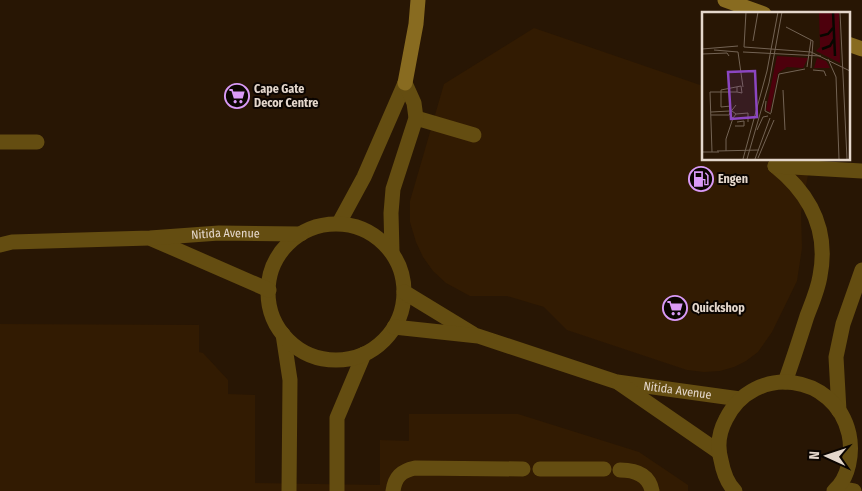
<svg xmlns="http://www.w3.org/2000/svg" width="862" height="491" font-family="'Fira Sans Condensed',sans-serif">
	<style>
		.built { fill: #321b02 }
		.lines { fill: none; stroke-linecap: round; stroke-linejoin: round }
		.lane { stroke: #644d11; stroke-width: 15 }
		.street { stroke: #644d11; stroke-width: 15 }
		.secondary { stroke: #886b20; stroke-width: 15 }
		.labels { text-anchor: middle; dominant-baseline: central; stroke-width: 4; stroke-linejoin: round; paint-order: stroke }
		.poi-label { font-size: 12px; font-weight: bold; fill: #e4d7cc; stroke: #0b0501; text-anchor: start }
		.street-label { font-size: 12px; fill: #e4d7cc; stroke: #0b0501 }
		.inset-river { fill: none; stroke: #080700; stroke-width: 2.5 }
		.inset-road { fill: none; stroke: #736354; stroke-width: 1 }
		.view { fill: #8b46c1; fill-opacity: 0.15; stroke: #8b46c1; stroke-width: 2.5 }
		.inset-edge { fill: none; stroke: #e4d7cc; stroke-width: 2.5 }
	</style>
	<rect width="100%" height="100%" fill="#281604"/>
	<g class="built">
		<path d="M534 28 703 86V159H811L801 213 802 248 797 281 772 332 758 352 746 361 734 367 720 371 704 372 687 370 567 330 544 307 507 296H470L446 283 433 271 423 257 416 242 410 222V201L444 84Z"/>
		<path d="M0 324 199 325V352L203 353 228 380V394L255 395V483L380 485V440L409 441V414H518L639 452 688 485V491H0Z"/>
	</g>
	<g class="lines">
		<g class="lane">
			<path d="M416 118 474 135"/>
			<path d="M0 142H37"/>
			<path d="M775 166C810 194 829 230 820 276 818 289 812 303 807 316 800 338 793 360 785 382"/>
			<path d="M775 166 862 171"/>
			<path d="M339 223 364 177 405 83"/>
			<path d="M392 252 391 213 393 189 416 118 414 103 405 83"/>
			<path d="M283 334 290 380 289 491"/>
			<path d="M839 411 836 357 843 324 862 270"/>
			<path d="M540 469H604"/>
			<path d="M620 470C636 470 649 475 652 491"/>
			<path d="M337 491V418L364 354"/>
			<path d="M393 491C395 477 401 471 415 468L523 469"/>
		</g>
		<g class="street">
			<circle cx="336" cy="292" r="68"/>
			<path d="M152 239 269 290"/>
			<path id="s1" d="M0 245 12 242 150 238 219 233 301 234"/>
			<path d="M404 292 473 334"/>
			<path id="s2" d="M394 327 478 336 617 382 740 399"/>
			<path d="M619 383 719 452"/>
			<path d="M837 488 854 491"/>
			<path d="M735 491C727 483 723 471 721 460 717 446 719 432 726 419 754 363 835 373 849 434 853 453 849 478 834 491"/>
		</g>
		<g class="secondary">
			<path d="M725 0 764 14"/>
			<path d="M848 44 862 49"/>
			<path d="M405 83 416 24 418 0"/>
		</g>
	</g>
	<defs>
		<symbol id="supermarket-ring" viewBox="-11 -11 22 22"><circle r="9.5" fill="#0b0501" stroke="#d99af7" stroke-width="1.5"/><path d="M-6-5.5h2.5l.6 2H6L4.5 2H-2.5L-4.4-4H-6ZM-1.5 3.2a1.3 1.3 0 1 0 .1 0ZM3 3.2a1.3 1.3 0 1 0 .1 0Z" fill="#d99af7"/></symbol>
		<symbol id="fuel-ring" viewBox="-11 -11 22 22"><circle r="9.5" fill="#0b0501" stroke="#d99af7" stroke-width="1.5"/><path d="M-5.5-6h7V0h2V4h1.3V-2.5L3-4.5l.8-.8L6-3V5H2.5V1h-1V6h-7ZM-4.2-4.7v3.2H.2V-4.7Z" fill="#d99af7"/></symbol>
	</defs>
	<g fill-rule="evenodd">
		<use href="#supermarket-ring" x="223" y="82" width="28" height="28"/>
		<use href="#fuel-ring" x="687" y="165" width="28" height="28"/>
		<use href="#supermarket-ring" x="661" y="294" width="28" height="28"/>
	</g>
	<g class="labels">
		<g class="poi-label">
			<text x="254" y="89">Cape Gate<tspan x="254" dy="14">Decor Centre</tspan></text>
			<text x="718" y="179">Engen</text>
			<text x="692" y="308">Quickshop</text>
		</g>
		<g class="street-label">
			<text stroke="none"><textPath href="#s1" startOffset="226">Nitida Avenue</textPath></text>
			<text stroke="none"><textPath href="#s2" startOffset="292">Nitida Avenue</textPath></text>
		</g>
	</g>
	<g transform="translate(702 12)">
		<rect width="148" height="148" fill="#281604"/>
		<path d="M117 0H137L138 51 114 39 118 35ZM75 44 106 46 101 56 85 55 76 61 68 100 64 98ZM115 46 124 49 128 56H112Z" fill="#4d000c"/>
		<path class="inset-river" d="M131 0 133 44M118 24 126 22 131 16M120 37 128 34 132 27"/>
		<path class="inset-road" d="M138 0 145 147M84 15 111 29M51 29 56 0M42 35 109 40 148 59M42 35 44 0M0 37 36 34M12 38 36 40M36 40 41 75M41 40 119 44M0 42 25 41 27 44M126 47 134 65 137 147M105 55 109 28M109 56 111 29M111 58 122 59 124 64M19 78 39 74 40 81 35 80V75M19 78V95L29 94M81 78 83 118M64 89 63 99 69 102M30 99 34 102 31 106 27 102 34 93M9 100 28 99M69 101 77 62 103 57M34 102 46 101V110M9 103H27M33 114H42V109L35 110M55 118 61 105 66 104M15 139 57 138M24 139V127L31 106M0 140H17M10 140 8 80H35M56 146 72 108M41 147 65 59 76 0M45 147 67 71 80 0M53 147 68 106"/>
		<path class="view" d="M53 59 55 105 29 107 26 60Z"/>
		<rect width="148" height="148" class="inset-edge"/>
	</g>
	<g transform="translate(827 456) rotate(273)" stroke="#0b0501" stroke-width="4" paint-order="stroke">
	<path d="M0-4L9 19L0 12L-9 19Z" fill="#e4d7cc"/>
	<text y="-8" font-size="14" font-weight="bold" text-anchor="middle" fill="#e4d7cc">N</text>
	</g>
</svg>
